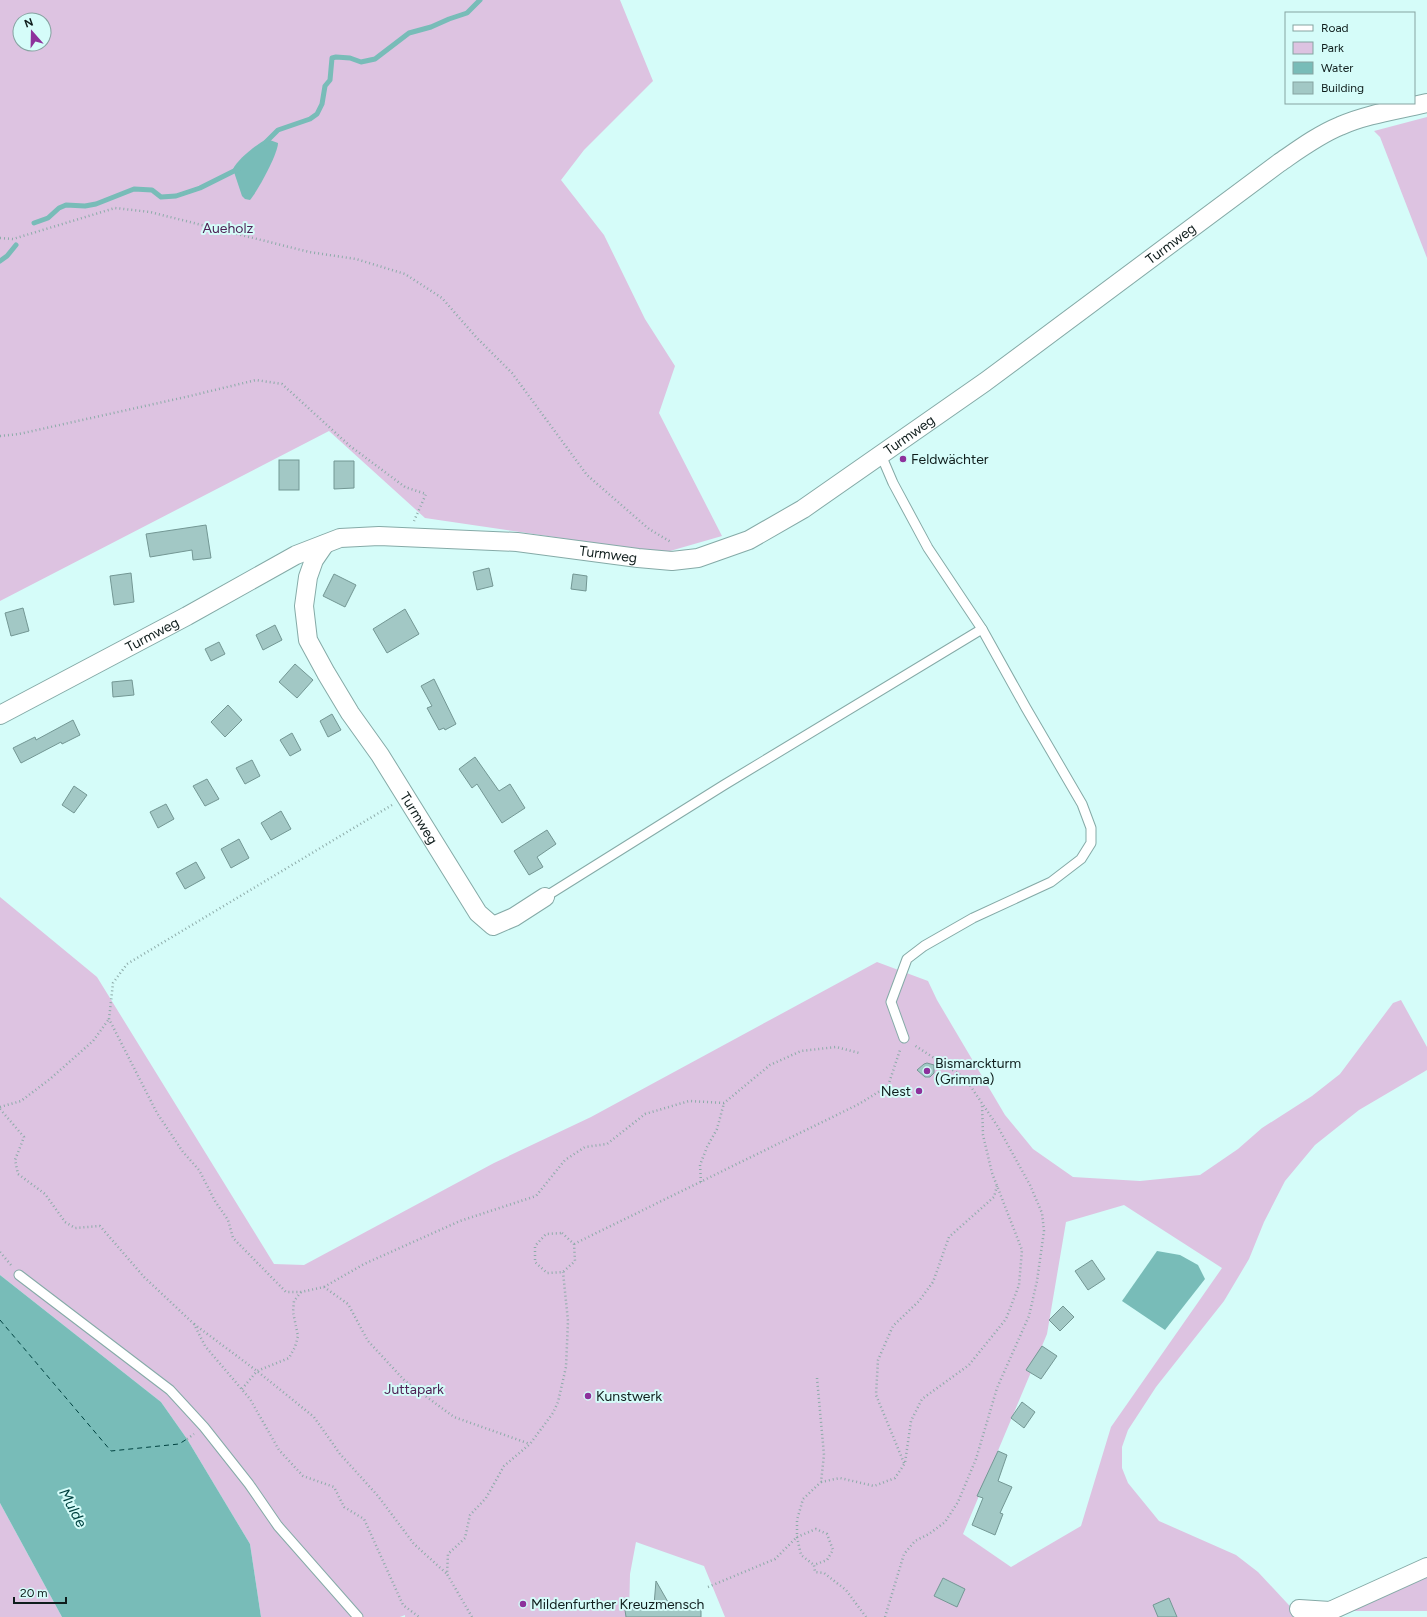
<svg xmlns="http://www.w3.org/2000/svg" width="1427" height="1617" font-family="Figtree,sans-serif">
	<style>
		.green { fill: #ddc3e1; fill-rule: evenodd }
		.water { fill: #78bcb8 }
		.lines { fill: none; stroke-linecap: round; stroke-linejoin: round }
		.stream { stroke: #78bcb8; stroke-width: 5 }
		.ferry { stroke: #004240; stroke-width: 1; stroke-dasharray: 5 4; stroke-linecap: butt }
		.building { fill: #a2c8c5; stroke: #739794 }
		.service-casing { stroke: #85aaa7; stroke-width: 11 }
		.minor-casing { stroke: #85aaa7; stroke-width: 20 }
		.path { stroke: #8daba9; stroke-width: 2.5; stroke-dasharray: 1 3; stroke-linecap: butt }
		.service { stroke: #fff; stroke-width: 9 }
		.minor { stroke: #fff; stroke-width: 18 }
		.poi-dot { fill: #8d319c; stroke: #d5fcf9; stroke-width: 1.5 }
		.labels { text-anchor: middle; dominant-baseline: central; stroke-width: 4; stroke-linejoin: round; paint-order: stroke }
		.park-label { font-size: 14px; fill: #4e2255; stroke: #d5fcf9 }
		.street-label { font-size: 14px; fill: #0f1d1c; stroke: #d5fcf9 }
		.poi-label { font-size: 14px; fill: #0f1d1c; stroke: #d5fcf9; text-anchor: start }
		.water-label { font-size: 15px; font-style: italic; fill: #004240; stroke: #d5fcf9 }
	</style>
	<rect width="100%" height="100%" fill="#d5fcf9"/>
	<g class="green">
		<path d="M0 0H620L653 81 584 150 561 180 604 235 645 319 675 366 659 413 722 536 663 553 425 518 329 431 0 601ZM20 20H44V44H20Z"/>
		<path d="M1427 117V258L1380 137 1374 131Z"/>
		<path d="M0 897 97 977 274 1264 304 1265 494 1163 591 1117 877 962 928 981 937 1000 1005 1115 1033 1149 1073 1177 1140 1181 1200 1175 1238 1149 1262 1128 1312 1096 1340 1074 1393 1003 1401 1000 1427 1047V1070L1359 1110 1315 1145 1285 1181 1264 1222 1249 1259 1224 1301 1156 1387 1128 1430 1122 1447V1468L1128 1483 1159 1521 1236 1555 1258 1572 1300 1617H725L704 1566 636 1542 630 1574 629 1617H405V1615L400 1617H261L250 1544 187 1439 161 1402 0 1275ZM1124 1205 1222 1268 1111 1427 1081 1526 1011 1567 963 1534 1047 1334 1066 1222Z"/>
		<path d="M0 1503 62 1617H0Z"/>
		<path d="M1427 1567V1611H1330Z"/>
	</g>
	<g class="water">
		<path d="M267 139 278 143C278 154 257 192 250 200L245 199 242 196 233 169C237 160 258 143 267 139Z"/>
		<path d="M1157 1251 1180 1255 1198 1265 1205 1279 1165 1330 1122 1301Z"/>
		<path d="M0 1275 161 1402 187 1439 250 1544 261 1617H62L0 1503Z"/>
	</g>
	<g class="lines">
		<g class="stream">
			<path d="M265 143 278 130 310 119 317 114 322 104 325 86 330 80 332 58 336 57 350 58 361 62 375 59 409 33 431 27 449 19 467 13 480 0"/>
			<path d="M34 223 48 218 59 208 66 205 85 206 96 204 134 189 152 190 161 197 176 196 200 188 238 169"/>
			<path d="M0 261 7 256 16 245"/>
		</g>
		<path class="ferry" d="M0 1320 111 1451 179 1444 187 1439"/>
	</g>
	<g class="building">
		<rect x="279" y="460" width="20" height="30"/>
		<path d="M334 461H354V488L334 489Z"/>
		<path d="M206 525 211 558 193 560 192 550 150 557 146 534Z"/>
		<path d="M489 568 493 586 477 590 473 572Z"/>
		<path d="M131 573 134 602 114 605 110 576Z"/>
		<path d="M334 574 356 585 345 607 323 596Z"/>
		<path d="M573 574 587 576 586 591 571 589Z"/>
		<path d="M23 608 29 631 11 636 5 613Z"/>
		<path d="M405 609 419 634 387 653 373 629Z"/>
		<path d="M275 625 282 640 263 650 256 635Z"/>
		<path d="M219 642 225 654 211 661 205 649Z"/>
		<path d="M295 664 313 680 297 698 279 682Z"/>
		<path d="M434 679 456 724 445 730 444 728 439 730 427 708 432 706 421 686Z"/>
		<path d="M132 680 134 695 113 697 112 682Z"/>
		<path d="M228 705 242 720 225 737 211 722Z"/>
		<path d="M332 714 341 730 328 737 320 721Z"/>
		<path d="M73 720 80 735 62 744 61 742 21 763 13 748 35 737 36 740Z"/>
		<path d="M292 733 301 750 290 756 280 740Z"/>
		<path d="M475 757 499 791 510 784 525 808 502 823 477 784 472 788 459 769Z"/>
		<path d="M252 760 260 776 245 784 236 768Z"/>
		<path d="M207 779 219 799 205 806 193 786Z"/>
		<path d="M74 786 87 795 74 813 62 805Z"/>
		<path d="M166 804 174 819 158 828 150 812Z"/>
		<path d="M281 811 291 829 271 840 261 823Z"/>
		<path d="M547 830 556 844 537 857 543 867 529 875 514 851Z"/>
		<path d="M239 839 249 858 231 868 221 849Z"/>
		<path d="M196 862 205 878 185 889 176 873Z"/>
		<path d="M927 1063 934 1065V1073L930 1077H925L917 1070 924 1064Z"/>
		<path d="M1092 1260 1105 1279 1088 1290 1075 1271Z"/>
		<path d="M1063 1306 1074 1317 1060 1331 1049 1320Z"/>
		<path d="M1042 1346 1057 1356 1041 1379 1026 1370Z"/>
		<path d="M1022 1402 1035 1412 1024 1428 1011 1418Z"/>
		<path d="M998 1451 1007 1455 998 1481 1012 1487 1000 1513 1003 1514 995 1535 972 1525 983 1498 977 1496Z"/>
		<path d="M943 1578 965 1589 957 1607 934 1596Z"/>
		<path d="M656 1581 668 1602 672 1601 673 1605 701 1609V1617H626L625 1610 654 1605Z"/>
		<path d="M1169 1598 1177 1617H1158L1153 1605Z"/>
	</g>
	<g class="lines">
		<defs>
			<g id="service">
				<path d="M881 455 893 483 928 548 982 629 1026 708 1082 804 1091 828V843L1081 859 1051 882 973 918 924 946 907 959 891 1002 904 1038"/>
				<path d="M545 897 724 785 982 629"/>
				<path d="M19 1275 170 1390 204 1427 249 1484 278 1526 358 1617"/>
			</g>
			<g id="minor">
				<path id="s1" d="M325 544 314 560 308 577 304 606 308 640 326 673 350 713 380 755 478 913 493 926 514 917 545 897"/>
				<path id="s2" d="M0 715 187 616 296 555 340 538 379 536 517 542 638 558 672 561 698 558 749 540 803 509 985 382 1279 163C1298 150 1318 135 1340 126 1367 114 1398 110 1427 103"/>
				<path d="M1299 1609 1330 1611 1427 1567"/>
			</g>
		</defs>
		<use href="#service" class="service-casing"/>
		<use href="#minor" class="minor-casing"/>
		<g class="path">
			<path d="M0 238 13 239 115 208 150 212 309 252 356 259 405 274 442 298 476 337 512 373 587 475 649 529 671 542"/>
			<path d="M0 436 19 434 190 396 256 380 282 384 350 446 405 487 426 494 414 521"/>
			<path d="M392 805 127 964 113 983 109 1019 157 1113 183 1152 199 1170 215 1201 228 1220 233 1238 286 1292H301L324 1287 348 1304 368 1341 405 1381 454 1417 530 1444"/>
			<path d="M0 1107 21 1101 50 1079 93 1041 109 1019"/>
			<path d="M0 1109 24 1137 15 1160 18 1174 45 1194 65 1222 75 1228 100 1226 144 1277 194 1324 205 1346 250 1399 279 1450 303 1476 334 1487 344 1507 364 1519 403 1605 419 1617"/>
			<path d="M701 1182 700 1165 707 1147 717 1129 724 1103"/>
			<path d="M562 1233 574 1244 575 1261 563 1272 547 1273 535 1262V1246L546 1234Z"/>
			<path d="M574 1244 859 1104 888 1086 900 1050"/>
			<path d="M0 1252 11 1265"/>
			<path d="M324 1287 364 1264 460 1221 536 1196 565 1160 585 1147 607 1144 645 1114 689 1101 724 1103 770 1065 801 1051 836 1047 859 1053"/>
			<path d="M194 1324 257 1371 314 1417 340 1454 378 1496 414 1544 447 1574"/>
			<path d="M817 1378 824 1455 821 1482 803 1499 797 1520V1537L816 1529 827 1534 833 1550 827 1560 814 1565 815 1572 824 1573 846 1590 866 1617"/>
			<path d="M242 1389 257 1371 289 1358 295 1347 298 1336 293 1312 294 1301 301 1292"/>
			<path d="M187 1439 194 1434"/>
			<path d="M904 1463 876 1395 878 1360 893 1326 919 1301 933 1282 949 1237 994 1197 997 1186"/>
			<path d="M821 1482 840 1478 874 1486 895 1478 905 1463 911 1421 922 1399 969 1365 1006 1319 1019 1285 1022 1250 992 1173 983 1135 982 1104"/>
			<path d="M797 1537 801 1555 814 1565"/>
			<path d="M708 1587 775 1559 797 1537"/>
			<path d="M472 1617 447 1574 448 1554 465 1538 470 1515 486 1498 504 1466 530 1444 553 1413 558 1402 566 1367 568 1321 563 1272"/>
			<path d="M885 1617 904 1554 915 1541 929 1534 945 1522 958 1502 976 1459 997 1388 1029 1316 1037 1281 1044 1231 1042 1213 1030 1185 998 1127 965 1078 914 1045"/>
		</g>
		<use href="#service" class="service"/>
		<use href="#minor" class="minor"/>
	</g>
	<g class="poi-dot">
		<circle cx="903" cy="459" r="4"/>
		<circle cx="927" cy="1071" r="4"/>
		<circle cx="919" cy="1091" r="4"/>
		<circle cx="588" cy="1396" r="4"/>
		<circle cx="523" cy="1604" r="4"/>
	</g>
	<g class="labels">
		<g class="park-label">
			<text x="228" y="228">Aueholz</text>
			<text x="414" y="1389">Juttapark</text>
		</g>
		<g class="street-label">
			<text stroke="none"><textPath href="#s2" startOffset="1313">Turmweg</textPath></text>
			<text stroke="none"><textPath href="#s2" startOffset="989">Turmweg</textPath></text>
			<text stroke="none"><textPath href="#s2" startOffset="653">Turmweg</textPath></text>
			<text stroke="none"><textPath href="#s2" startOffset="172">Turmweg</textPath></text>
			<text stroke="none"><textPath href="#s1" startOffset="311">Turmweg</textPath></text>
		</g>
		<g class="poi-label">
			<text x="911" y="459">Feldwächter</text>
			<text x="935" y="1063">Bismarckturm<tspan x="935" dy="16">(Grimma)</tspan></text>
			<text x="911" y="1091" text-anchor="end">Nest</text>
			<text x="596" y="1396">Kunstwerk</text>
			<text x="531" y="1604">Mildenfurther Kreuzmensch</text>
		</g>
		<g class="water-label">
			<text transform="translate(73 1508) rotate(62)">Mulde</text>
		</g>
	</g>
	<rect x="1285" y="12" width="130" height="92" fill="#d5fcf9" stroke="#86a3a1"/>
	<rect x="1293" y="25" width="20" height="6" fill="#ffffff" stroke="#86a3a1"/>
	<text x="1321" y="32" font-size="12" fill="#0f1d1c">Road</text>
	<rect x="1293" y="42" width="20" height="12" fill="#ddc3e1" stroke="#86a3a1"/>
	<text x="1321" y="52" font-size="12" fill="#0f1d1c">Park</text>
	<rect x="1293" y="62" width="20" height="12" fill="#78bcb8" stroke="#86a3a1"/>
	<text x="1321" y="72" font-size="12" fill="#0f1d1c">Water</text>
	<rect x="1293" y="82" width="20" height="12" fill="#a2c8c5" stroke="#86a3a1"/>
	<text x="1321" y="92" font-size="12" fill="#0f1d1c">Building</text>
	<g transform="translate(32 32) rotate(340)"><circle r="19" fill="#d5fcf9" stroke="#86a3a1"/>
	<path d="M0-3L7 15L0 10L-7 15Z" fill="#8d319c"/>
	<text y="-6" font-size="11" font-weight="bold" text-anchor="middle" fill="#0f1d1c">N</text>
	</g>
	<path d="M14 1597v6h52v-6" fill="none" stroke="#0f1d1c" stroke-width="2"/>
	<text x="20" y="1597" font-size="12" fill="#0f1d1c" stroke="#d5fcf9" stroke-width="3" paint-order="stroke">20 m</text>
</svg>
